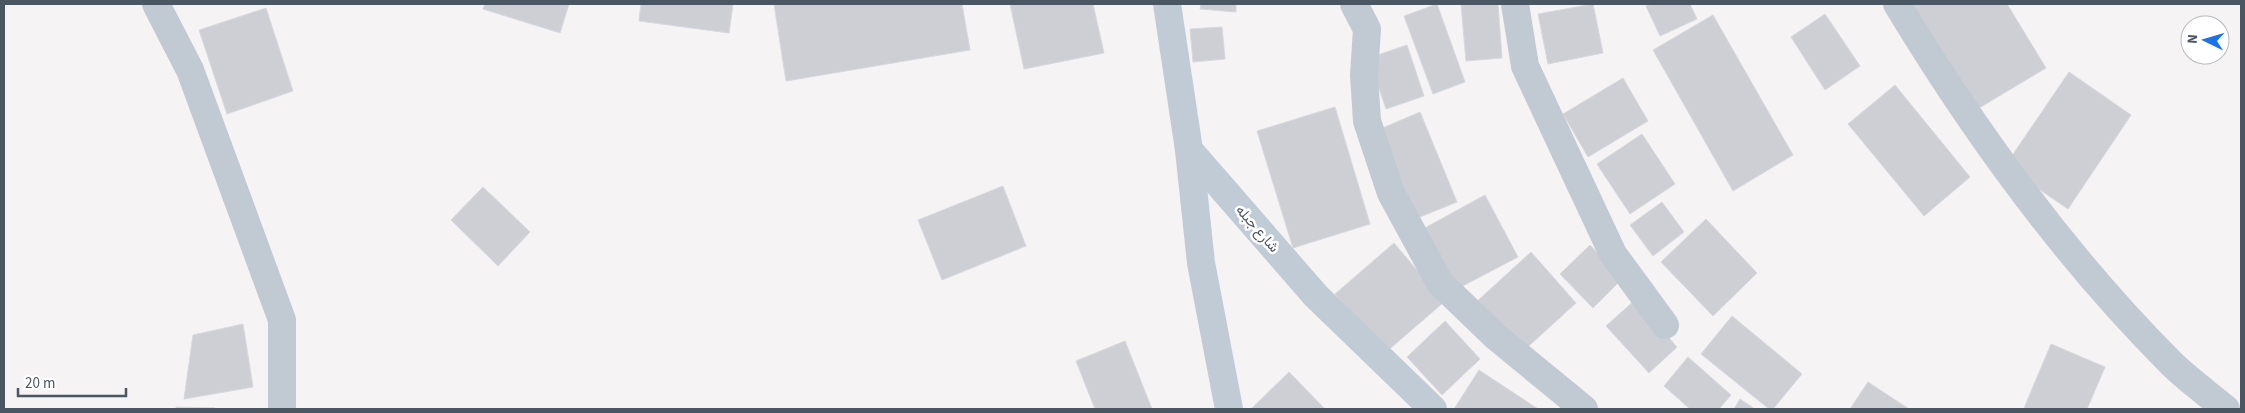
<svg xmlns="http://www.w3.org/2000/svg" width="2245" height="413" font-family="'Source Sans 3',Vazirmatn,sans-serif">
	<style>
		.building { fill: #cdcfd5; stroke: #d7d9de }
		.lines { fill: none; stroke-linecap: round; stroke-linejoin: round }
		.street { stroke: #c1cad2; stroke-width: 28 }
		.secondary { stroke: #c1cbd6; stroke-width: 28 }
		.labels { text-anchor: middle; dominant-baseline: central; stroke-width: 5; stroke-linejoin: round; paint-order: stroke }
		.street-label { font-size: 14px; fill: #4a5661; stroke: #fff }
	</style>
	<rect width="100%" height="100%" fill="#f5f3f3"/>
	<g class="building">
		<path d="M485 4H569L560 33 483 9Z"/>
		<path d="M641 4H733L729 33 639 21Z"/>
		<path d="M774 4H962L970 50 786 81Z"/>
		<path d="M1010 4H1093L1104 53 1024 69Z"/>
		<path d="M1201 4H1236V12L1200 9Z"/>
		<path d="M1437 4 1465 82 1433 94 1404 16Z"/>
		<path d="M1461 4H1498L1502 58 1466 61Z"/>
		<path d="M1593 4 1603 53 1548 64 1538 14Z"/>
		<path d="M1651 4H1690L1697 19 1660 36 1646 6Z"/>
		<path d="M1904 4H2007L2046 68 1969 114Z"/>
		<path d="M266 8 293 91 227 114 199 30Z"/>
		<path d="M1825 14 1860 66 1825 90 1791 37Z"/>
		<path d="M1713 15 1793 155 1733 191 1653 50Z"/>
		<path d="M1222 27 1225 59 1193 62 1190 29Z"/>
		<path d="M1407 45 1424 96 1386 109 1369 58Z"/>
		<path d="M2069 72 2131 115 2068 209 2005 166Z"/>
		<path d="M1623 78 1648 121 1588 157 1563 114Z"/>
		<path d="M1895 85 1970 177 1924 216 1848 124Z"/>
		<path d="M1335 107 1370 224 1293 248 1257 131Z"/>
		<path d="M1420 112 1457 202 1415 219 1378 130Z"/>
		<path d="M1642 134 1675 184 1630 214 1597 164Z"/>
		<path d="M1003 186 1026 246 942 280 918 220Z"/>
		<path d="M483 187 530 232 498 266 451 220Z"/>
		<path d="M1485 195 1518 257 1455 290 1423 229Z"/>
		<path d="M1662 202 1684 232 1653 256 1630 225Z"/>
		<path d="M1706 219 1757 273 1713 316 1661 262Z"/>
		<path d="M1394 243 1444 302 1385 353 1335 294Z"/>
		<path d="M1590 245 1622 279 1593 308 1560 274Z"/>
		<path d="M1531 252 1576 303 1519 355 1474 304Z"/>
		<path d="M1635 300 1677 347 1649 373 1606 326Z"/>
		<path d="M1732 316 1802 374 1773 409H1769L1701 354Z"/>
		<path d="M1445 321 1480 359 1442 395 1407 357Z"/>
		<path d="M243 324 253 387 184 399 193 335Z"/>
		<path d="M1125 341 1152 409H1095L1076 361Z"/>
		<path d="M2051 344 2105 367 2087 409H2028L2024 408Z"/>
		<path d="M1688 357 1731 395 1719 409H1690L1664 386Z"/>
		<path d="M1479 370 1538 409H1454Z"/>
		<path d="M1289 372 1325 409H1251Z"/>
		<path d="M1868 382 1909 409H1850Z"/>
		<path d="M1740 399 1755 409H1734Z"/>
		<path d="M176 407 215 408 176 409Z"/>
	</g>
	<g class="lines">
		<g class="street">
			<path d="M156 4 190 70 282 320V409"/>
			<path d="M1354 4 1367 29 1364 75 1367 121 1391 193 1440 283 1495 336 1584 409"/>
			<path d="M1515 4 1525 66 1613 254 1665 325"/>
			<path d="M1897 4C1975 133 2064 256 2171 363 2187 379 2208 394 2226 409"/>
		</g>
		<g class="secondary">
			<path d="M1167 4 1189 150 1316 296 1433 409"/>
			<path d="M1189 150 1201 263 1229 409"/>
		</g>
	</g>
	<g class="labels">
		<g class="street-label">
			<text transform="translate(1257 229) rotate(49)">شارع جبله</text>
		</g>
	</g>
	<rect width="2245" height="413" fill="none" stroke="#4a5661" stroke-width="10"/>
	<g transform="translate(2205 40) rotate(275)"><circle r="24" fill="#ffffff" stroke="#b7bbc0"/>
	<path d="M0-4L9 19L0 12L-9 19Z" fill="#1a73e8"/>
	<text y="-8" font-size="14" font-weight="bold" text-anchor="middle" fill="#4a5661">N</text>
	</g>
	<path d="M18 388v8h108v-8" fill="none" stroke="#4a5661" stroke-width="2.5"/>
	<text x="25" y="388" font-size="15" fill="#4a5661" stroke="#ffffff" stroke-width="4" paint-order="stroke">20 m</text>
</svg>
